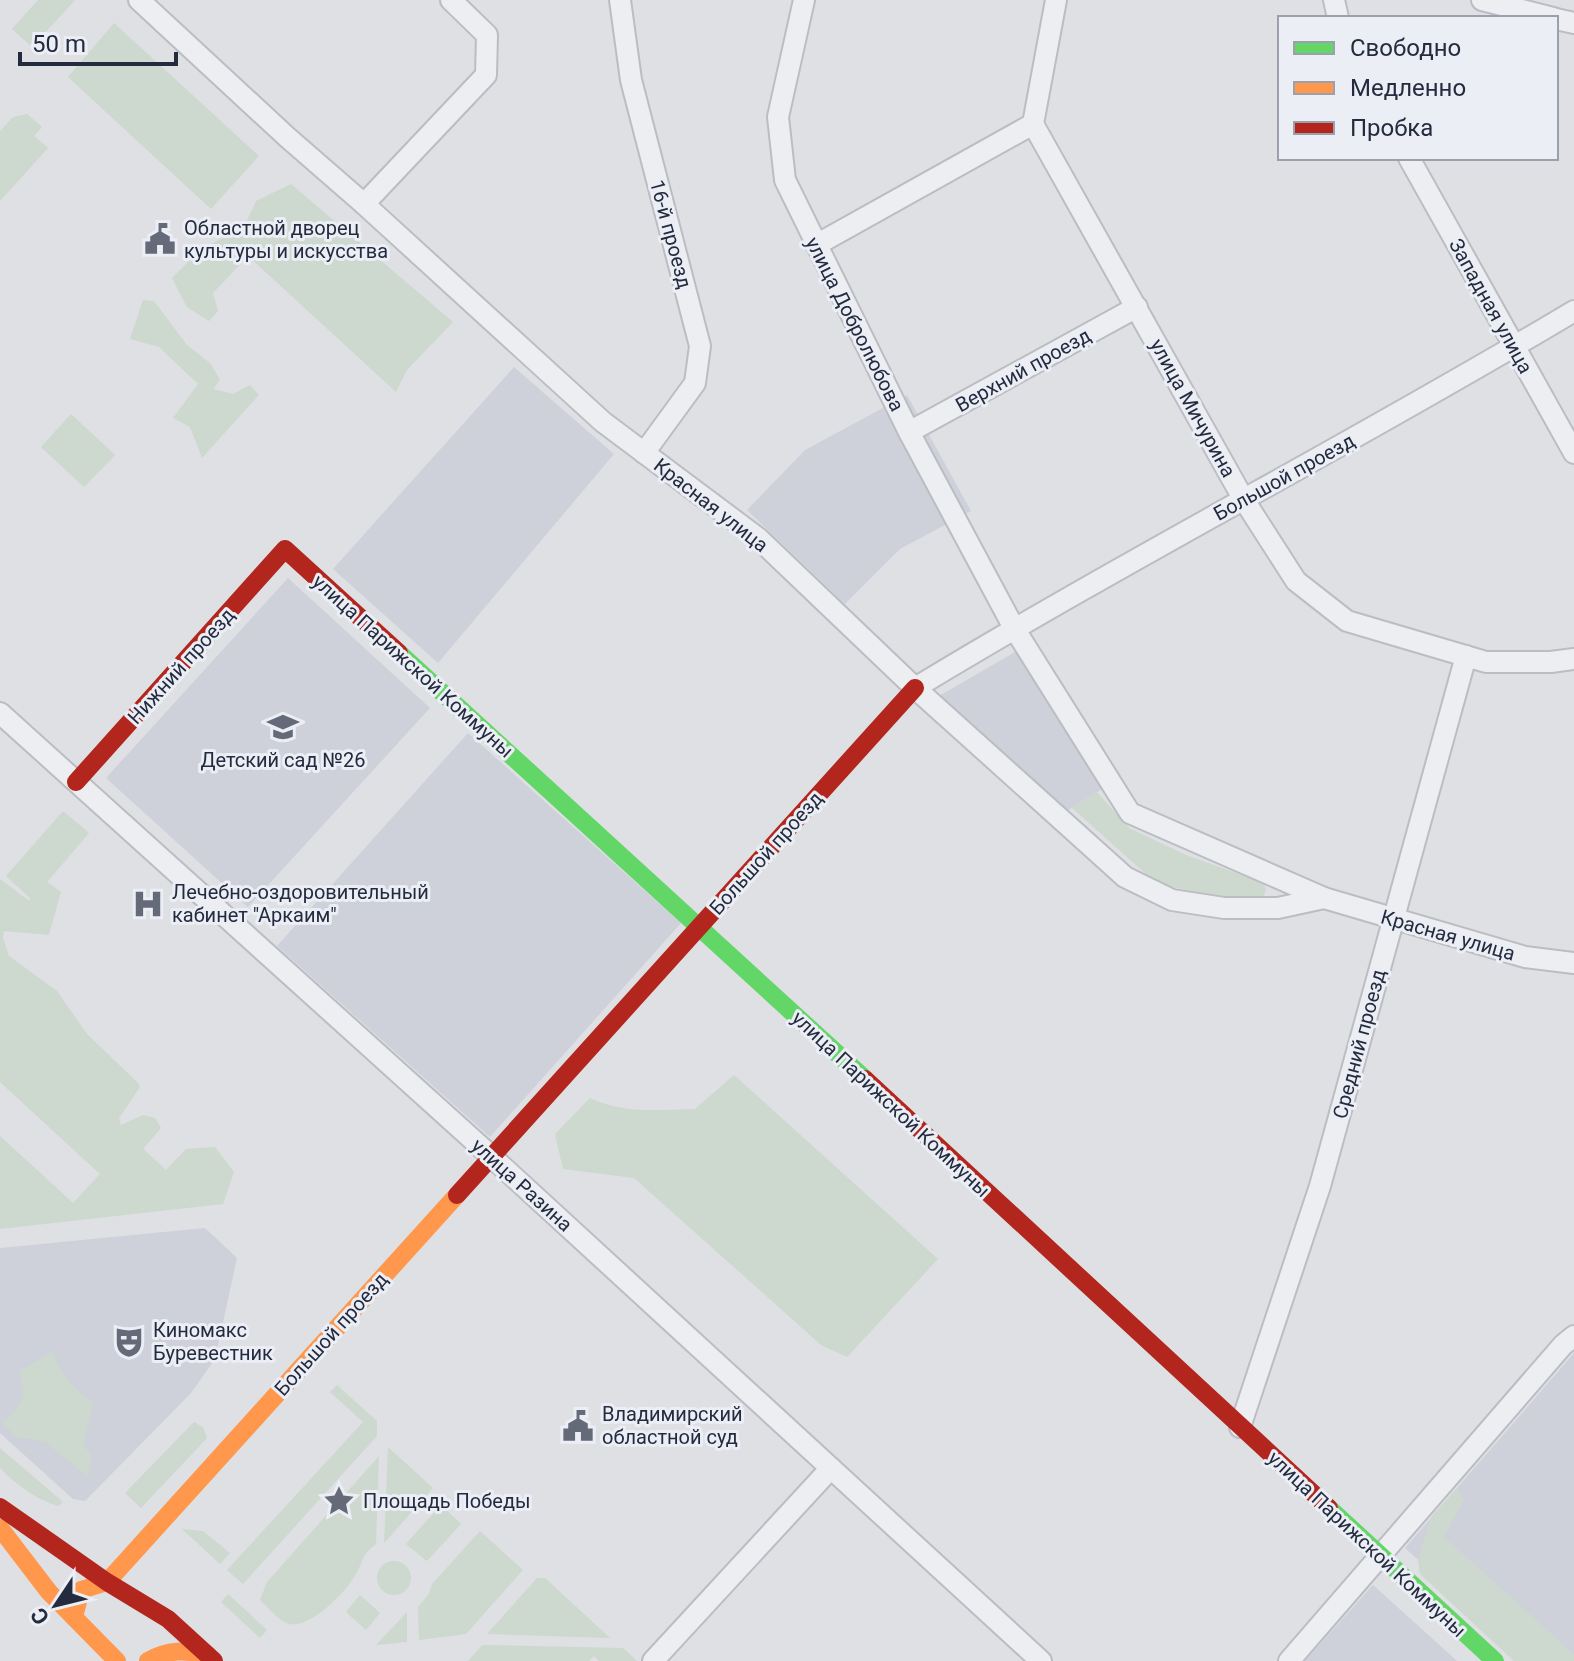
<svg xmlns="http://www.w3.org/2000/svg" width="1574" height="1661" font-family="Roboto,sans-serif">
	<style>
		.built { fill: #ced1da }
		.green { fill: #cdd8ce }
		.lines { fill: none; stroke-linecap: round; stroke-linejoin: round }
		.street-casing { stroke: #bbbdc2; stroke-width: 24 }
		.street { stroke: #edeef1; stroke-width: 20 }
		.fast { stroke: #63d668; stroke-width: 18 }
		.slow { stroke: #ff974d; stroke-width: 18 }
		.jam { stroke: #b3261e; stroke-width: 18 }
		.labels { text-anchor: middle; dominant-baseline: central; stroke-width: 6; stroke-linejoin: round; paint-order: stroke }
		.poi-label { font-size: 20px; fill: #242b3e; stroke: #ebeef5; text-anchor: start }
		.street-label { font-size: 20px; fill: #242b3e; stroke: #ebeef5 }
	</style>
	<rect width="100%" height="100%" fill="#dee0e4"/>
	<g class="built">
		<path d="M514 367 614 454 438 663 333 569Z"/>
		<path d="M907 395 971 511 900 549 845 604 747 510 805 450Z"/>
		<path d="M288 578 430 708 248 907 106 778Z"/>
		<path d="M1020 649 1107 786 1062 814 939 696Z"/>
		<path d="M468 733 681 923 490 1137 277 946Z"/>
		<path d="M205 1228 237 1258 215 1359 191 1393 85 1501 73 1499 0 1433V1248Z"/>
		<path d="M1574 1353V1661H1530L1405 1548Z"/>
		<path d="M1373 1585 1457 1661H1305Z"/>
	</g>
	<g class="green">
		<path d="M38 0H75L32 47 12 29Z"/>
		<path d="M114 23 259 156 211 209 68 77Z"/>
		<path d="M27 114 42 127 34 136 48 148 0 201V131L13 117Z"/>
		<path d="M291 184 453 322 407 370 396 392 248 256 213 293 218 311 209 321 187 307 172 278 199 251 245 225 256 201Z"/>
		<path d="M143 300 154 301 187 345 211 364 220 380 213 389 233 394 250 385 259 395 202 458 190 427 173 418 198 384 159 347 130 339Z"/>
		<path d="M71 414 115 455 84 487 41 447Z"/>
		<path d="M1097 792 1129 828 1186 855 1264 883 1266 891 1262 899H1223L1156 883 1072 808Z"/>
		<path d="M63 811 89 833 47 882 61 892 49 935 4 931 3 938 9 956 57 991 87 1034 138 1083 140 1087 119 1118 121 1125 143 1115 155 1118 161 1128 143 1149 166 1170 186 1149 215 1147 234 1172 223 1204 0 1229V1136L73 1203 100 1174 0 1082V879L28 900 31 899 6 876Z"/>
		<path d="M734 1075 938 1259 847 1357 821 1345 634 1178 563 1169 555 1134 590 1098C623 1114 659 1110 695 1109Z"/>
		<path d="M53 1352C62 1375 73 1388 93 1403L83 1444 91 1456 88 1477 45 1442 17 1437 2 1423C22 1403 28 1399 19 1371Z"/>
		<path d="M337 1385 377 1421V1436L243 1584 227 1570 363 1422 330 1392Z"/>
		<path d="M194 1422 203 1427 207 1438 141 1508 125 1493Z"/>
		<path d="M388 1447 433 1488 384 1543Z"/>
		<path d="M0 1448 63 1502 58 1506C35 1499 17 1485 0 1468Z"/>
		<path d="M379 1456 376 1544C361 1555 364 1560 356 1574 346 1592 310 1629 289 1624 279 1621 268 1607 260 1600L267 1582Z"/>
		<path d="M1457 1488 1464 1500 1444 1537 1574 1654V1661H1514L1420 1574 1418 1560 1431 1517Z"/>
		<path d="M441 1505 461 1524 427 1561 406 1544Z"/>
		<path d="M182 1529 203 1531 230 1553 220 1564Z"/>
		<path d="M480 1531 523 1570 466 1634 419 1640 418 1607 429 1594 432 1584Z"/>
		<circle cx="394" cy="1578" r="17"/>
		<path d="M537 1578H545L610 1638 487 1634Z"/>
		<path d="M228 1594 267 1630 260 1638 221 1602Z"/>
		<path d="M360 1595 380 1613 366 1630 346 1612Z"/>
		<path d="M407 1612V1642L376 1645Z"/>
		<path d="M482 1645 623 1648 637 1661H599L594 1656 589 1661H468Z"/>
	</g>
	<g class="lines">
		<defs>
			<g id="street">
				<path d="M139 0 287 137 364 204 603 422 758 538 915 688 1125 877 1172 900 1224 908H1278L1324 898 1525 957 1574 963"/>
				<path d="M620 0 631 80 700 346 695 383 644 453"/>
				<path d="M804 0 778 117 785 180 909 432 1014 628 1130 813 1324 898"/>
				<path d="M1056 0 1033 124 1244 500 1296 581 1347 621 1486 662H1551L1574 659"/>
				<path d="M1334 0 1338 18"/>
				<path d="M1482 0 1553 18"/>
				<path d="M1556 19 1574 23"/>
				<path d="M1409 158 1574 453"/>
				<path d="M364 204 486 75 487 35 451 0"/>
				<path d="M816 245 1033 124"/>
				<path d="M909 432 1137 307"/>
				<path d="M915 688C1131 557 1357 441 1574 311"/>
				<path d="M0 713 492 1157 1041 1661"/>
				<path d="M1240 1427 1320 1186 1466 656"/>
				<path d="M653 1661 831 1468"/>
				<path d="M1289 1661 1563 1345 1574 1336"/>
			</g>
		</defs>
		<use href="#street" class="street-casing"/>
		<use href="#street" class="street"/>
		<g class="fast">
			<path d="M399 653 865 1079"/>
			<path d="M1329 1508 1495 1661"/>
		</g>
		<g class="slow">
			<path d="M0 1528 49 1592 117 1661"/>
			<path d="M74 1617 81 1590 107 1582 457 1195"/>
			<path d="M148 1661C168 1649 186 1650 208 1655"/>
		</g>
		<g class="jam">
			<path d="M76 782 285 549 399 653"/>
			<path d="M865 1079 1329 1508"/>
			<path d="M457 1195 915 688"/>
			<path d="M0 1507 107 1582 168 1619 214 1661"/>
		</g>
	</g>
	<defs>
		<symbol id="civic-bare" viewBox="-9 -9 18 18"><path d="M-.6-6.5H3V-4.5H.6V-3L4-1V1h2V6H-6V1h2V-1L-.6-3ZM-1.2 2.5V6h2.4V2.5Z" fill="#656a78" stroke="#ebeef5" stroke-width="2.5" paint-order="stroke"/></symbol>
		<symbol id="school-bare" viewBox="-9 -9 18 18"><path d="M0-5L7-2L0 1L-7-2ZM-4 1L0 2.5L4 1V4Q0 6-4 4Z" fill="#656a78" stroke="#ebeef5" stroke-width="2.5" paint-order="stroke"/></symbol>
		<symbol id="hospital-bare" viewBox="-9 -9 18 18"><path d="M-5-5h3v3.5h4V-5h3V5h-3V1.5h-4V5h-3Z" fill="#656a78" stroke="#ebeef5" stroke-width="2.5" paint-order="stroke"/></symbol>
		<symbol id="theatre-bare" viewBox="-9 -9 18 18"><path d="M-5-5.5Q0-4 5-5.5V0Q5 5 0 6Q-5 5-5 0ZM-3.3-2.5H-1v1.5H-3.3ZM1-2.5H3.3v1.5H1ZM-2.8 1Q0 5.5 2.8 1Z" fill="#656a78" stroke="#ebeef5" stroke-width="2.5" paint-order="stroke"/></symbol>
		<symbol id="sight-bare" viewBox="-9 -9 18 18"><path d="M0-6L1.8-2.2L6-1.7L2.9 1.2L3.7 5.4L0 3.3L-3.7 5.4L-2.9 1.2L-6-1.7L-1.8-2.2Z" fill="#656a78" stroke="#ebeef5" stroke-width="2.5" paint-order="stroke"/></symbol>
	</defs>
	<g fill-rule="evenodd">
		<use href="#civic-bare" x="138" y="217" width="44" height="44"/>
		<use href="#school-bare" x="261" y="705" width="44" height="44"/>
		<use href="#hospital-bare" x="126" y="882" width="44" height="44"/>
		<use href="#theatre-bare" x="107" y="1320" width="44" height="44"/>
		<use href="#civic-bare" x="556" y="1404" width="44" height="44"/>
		<use href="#sight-bare" x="317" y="1479" width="44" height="44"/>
	</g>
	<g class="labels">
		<g class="poi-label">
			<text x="184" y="228">Областной дворец<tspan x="184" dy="23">культуры и искусства</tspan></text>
			<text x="283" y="760" text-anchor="middle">Детский сад №26</text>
			<text x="172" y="892">Лечебно-оздоровительный<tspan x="172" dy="23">кабинет "Аркаим"</tspan></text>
			<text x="153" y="1330">Киномакс<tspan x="153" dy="23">Буревестник</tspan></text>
			<text x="602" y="1414">Владимирский<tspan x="602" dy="23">областной суд</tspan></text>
			<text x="363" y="1501">Площадь Победы</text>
		</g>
		<g class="street-label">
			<text transform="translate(671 234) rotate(75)">16-й проезд</text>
			<text transform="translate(1491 306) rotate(61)">Западная улица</text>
			<text transform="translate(855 324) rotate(63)">улица Добролюбова</text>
			<text transform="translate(1023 370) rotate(-29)">Верхний проезд</text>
			<text transform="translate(1193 408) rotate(61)">улица Мичурина</text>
			<text transform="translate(1284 477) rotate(-29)">Большой проезд</text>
			<text transform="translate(711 505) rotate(38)">Красная улица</text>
			<text transform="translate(181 666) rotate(-48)">Нижний проезд</text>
			<text transform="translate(413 666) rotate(42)">улица Парижской Коммуны</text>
			<text transform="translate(766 853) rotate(-48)">Большой проезд</text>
			<text transform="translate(1448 935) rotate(16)">Красная улица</text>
			<text transform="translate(1359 1044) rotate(-75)">Средний проезд</text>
			<text transform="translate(891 1104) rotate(43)">улица Парижской Коммуны</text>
			<text transform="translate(522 1185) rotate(42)">улица Разина</text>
			<text transform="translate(331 1334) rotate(-48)">Большой проезд</text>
			<text transform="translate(1367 1544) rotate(43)">улица Парижской Коммуны</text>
		</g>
	</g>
	<rect x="1278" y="16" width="280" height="144" fill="#ebeef5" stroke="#9ba0ac" stroke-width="2"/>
	<rect x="1294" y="42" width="40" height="12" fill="#63d668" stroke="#9ba0ac" stroke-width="2"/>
	<text x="1350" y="56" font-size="24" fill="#242b3e">Свободно</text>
	<rect x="1294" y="82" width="40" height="12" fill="#ff974d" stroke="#9ba0ac" stroke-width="2"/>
	<text x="1350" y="96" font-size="24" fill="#242b3e">Медленно</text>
	<rect x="1294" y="122" width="40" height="12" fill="#b3261e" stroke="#9ba0ac" stroke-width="2"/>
	<text x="1350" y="136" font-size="24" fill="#242b3e">Пробка</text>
	<g transform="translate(56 1605) rotate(235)" stroke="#ebeef5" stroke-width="6" paint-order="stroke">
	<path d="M0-6L14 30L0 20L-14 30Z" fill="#242b3e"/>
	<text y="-12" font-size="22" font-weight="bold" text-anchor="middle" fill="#242b3e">С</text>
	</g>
	<path d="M20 52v12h156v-12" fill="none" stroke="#242b3e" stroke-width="4"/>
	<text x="32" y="52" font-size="24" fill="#242b3e" stroke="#ebeef5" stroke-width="6" paint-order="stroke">50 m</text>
</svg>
